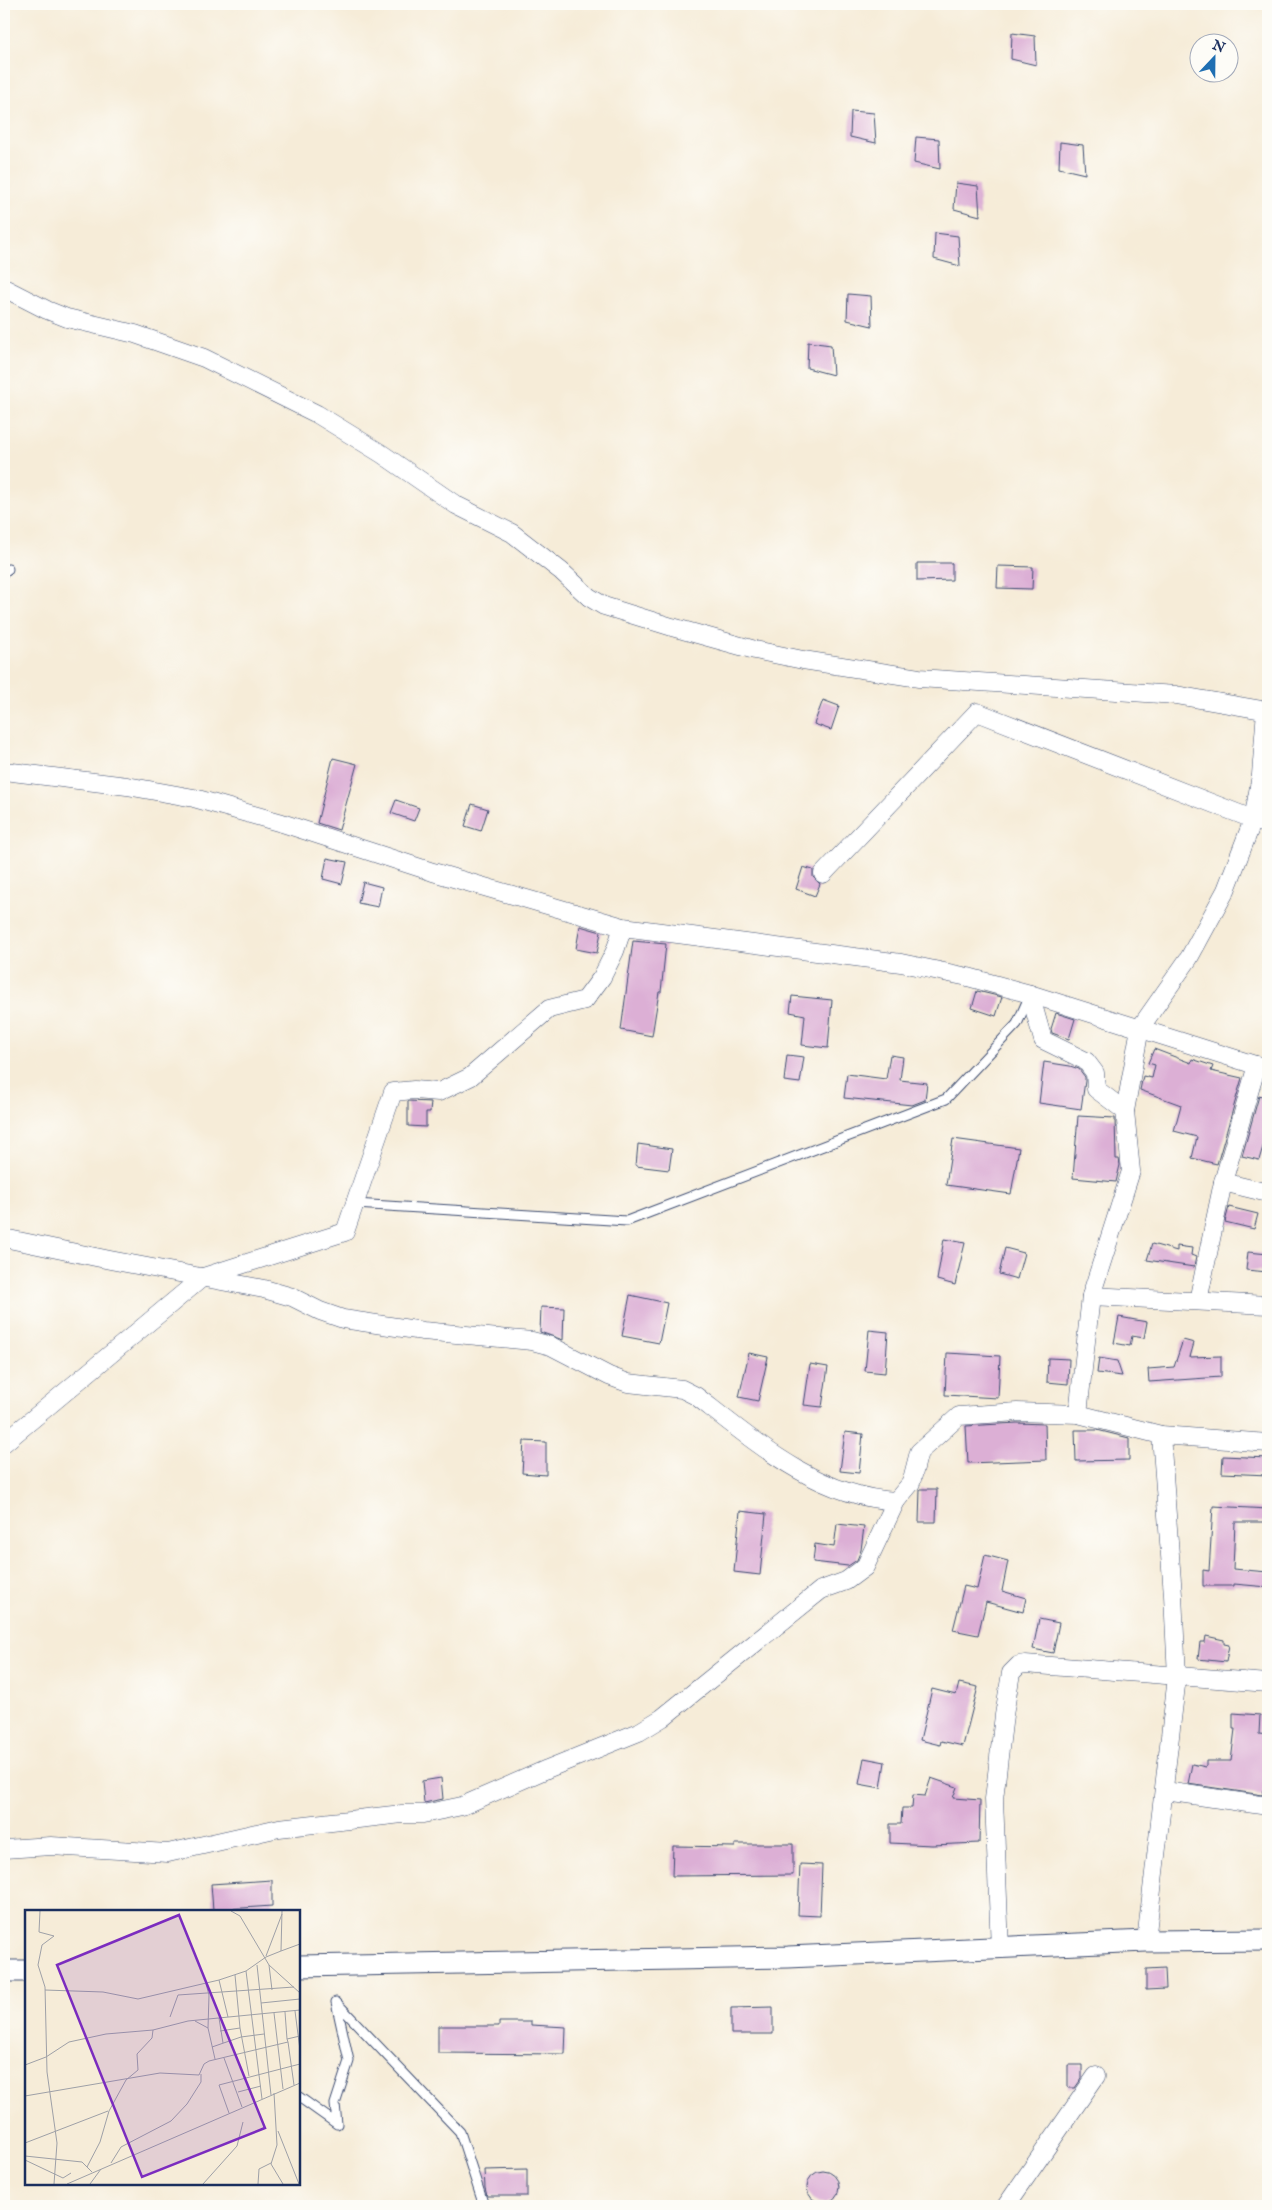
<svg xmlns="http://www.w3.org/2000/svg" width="1272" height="2210" font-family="'IM FELL English',serif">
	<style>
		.building { fill: #dcafd5 }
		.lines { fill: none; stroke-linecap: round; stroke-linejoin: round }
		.service-casing { stroke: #3c4b70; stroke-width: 11 }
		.minor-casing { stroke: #3c4b70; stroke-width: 19 }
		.tertiary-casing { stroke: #3c4b70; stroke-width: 23 }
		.service { stroke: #fff; stroke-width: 9 }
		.minor { stroke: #fff; stroke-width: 18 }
		.tertiary { stroke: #fff; stroke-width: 21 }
		.inset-road { fill: none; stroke: #9ea0a7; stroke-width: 1 }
		.view { fill: #7b2cbf; fill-opacity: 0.15; stroke: #7b2cbf; stroke-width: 2.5 }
		.inset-edge { fill: none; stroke: #1b2f5e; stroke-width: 2.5 }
	</style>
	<rect width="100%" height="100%" fill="#fdfcf7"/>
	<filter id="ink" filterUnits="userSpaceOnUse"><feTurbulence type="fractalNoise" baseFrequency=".02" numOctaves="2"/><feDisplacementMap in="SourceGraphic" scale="10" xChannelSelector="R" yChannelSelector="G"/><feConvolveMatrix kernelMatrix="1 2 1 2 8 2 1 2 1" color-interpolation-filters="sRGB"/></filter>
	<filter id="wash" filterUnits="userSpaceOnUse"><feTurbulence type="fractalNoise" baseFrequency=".0096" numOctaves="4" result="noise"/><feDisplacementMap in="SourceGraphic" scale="20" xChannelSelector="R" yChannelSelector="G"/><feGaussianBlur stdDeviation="1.12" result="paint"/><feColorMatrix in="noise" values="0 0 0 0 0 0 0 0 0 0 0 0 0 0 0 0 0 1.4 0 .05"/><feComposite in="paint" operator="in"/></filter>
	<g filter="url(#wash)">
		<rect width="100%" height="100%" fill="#f6ecd8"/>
		<g id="blocks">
			<g class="building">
				<path d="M1012 33 1035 36 1036 65 1011 59Z"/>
				<path d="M851 111 874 113 876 143 850 137Z"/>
				<path d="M916 137 939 139 940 169 914 163Z"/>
				<path d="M1060 142 1083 145 1085 174 1059 168Z"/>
				<path d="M956 183 978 186 980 216 954 209Z"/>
				<path d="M935 233 958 236 960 266 934 259Z"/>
				<path d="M848 294 871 296 872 326 847 320Z"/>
				<path d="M808 342 831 345 833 375 807 368Z"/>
				<path d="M917 563H952V580L917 581Z"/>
				<path d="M998 566 1033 567 1032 589 997 588Z"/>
				<path d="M823 700 839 706 831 730 814 724Z"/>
				<path d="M333 758 357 764 339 830 317 823Z"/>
				<path d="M396 800 419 808 414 821 391 813Z"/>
				<path d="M472 804 488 809 481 831 465 826Z"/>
				<path d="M327 858 347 862 342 884 323 879Z"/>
				<path d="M803 867 813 870V877L820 884 815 896 796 889Z"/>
				<path d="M363 882 382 887 378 907 358 903Z"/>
				<path d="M580 926 601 932 597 953 576 949Z"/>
				<path d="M633 941 666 944 661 992H659L652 1036 621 1030Z"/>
				<path d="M977 991 1002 997 996 1016 972 1008Z"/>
				<path d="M792 996 832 1000 828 1048 802 1045 805 1015 790 1012Z"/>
				<path d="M1056 1013 1075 1019 1069 1039 1052 1033 1051 1029Z"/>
				<path d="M1154 1049 1191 1063 1192 1059 1213 1066 1211 1071 1242 1078 1217 1164 1192 1158 1197 1137 1174 1131 1181 1105 1140 1090 1143 1076 1152 1078 1155 1065 1148 1063Z"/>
				<path d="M787 1055 804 1057 800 1083 784 1081Z"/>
				<path d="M890 1055 903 1057 900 1080 927 1083 925 1100 912 1105 844 1098 847 1074 886 1079Z"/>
				<path d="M1044 1062 1070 1066 1079 1069 1085 1077V1081L1081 1109 1039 1103Z"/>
				<path d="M1259 1096 1268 1099V1130L1259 1160 1242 1156Z"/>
				<path d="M408 1101 431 1102 430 1112H426V1127L408 1126Z"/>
				<path d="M1078 1116 1115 1118 1116 1159H1119L1120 1165 1116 1182 1073 1178Z"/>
				<path d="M953 1139 1019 1148 1011 1194 946 1185Z"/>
				<path d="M638 1144 672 1149 669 1170 636 1166Z"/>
				<path d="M1229 1207 1258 1214 1254 1229 1225 1222Z"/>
				<path d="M944 1239 965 1243 955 1285 937 1280Z"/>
				<path d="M1152 1244 1177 1251V1246L1192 1248 1191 1255 1196 1257 1194 1267 1147 1260Z"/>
				<path d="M1005 1248 1024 1253 1017 1279 999 1274Z"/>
				<path d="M1248 1252 1268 1254V1272L1246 1270Z"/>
				<path d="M630 1295 667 1303 659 1343 622 1336Z"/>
				<path d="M541 1307 564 1308 563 1340 540 1332Z"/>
				<path d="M1119 1317 1147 1322 1144 1338 1132 1336 1130 1346 1114 1343Z"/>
				<path d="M869 1330 888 1332 885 1373 865 1371Z"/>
				<path d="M1183 1340 1194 1343 1190 1357 1221 1356V1377L1149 1382 1148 1369 1174 1367Z"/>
				<path d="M749 1353 768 1357 758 1401 739 1397Z"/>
				<path d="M947 1353 1000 1356 998 1398 945 1395Z"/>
				<path d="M1048 1358 1069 1359 1068 1384 1047 1382Z"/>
				<path d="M1099 1358 1117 1361 1122 1376 1097 1373Z"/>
				<path d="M810 1364 828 1367 822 1407 804 1405Z"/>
				<path d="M1017 1423 1045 1424 1046 1460 968 1463 966 1426Z"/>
				<path d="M1075 1430H1097L1129 1438V1460L1076 1461Z"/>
				<path d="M845 1432 863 1434 859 1473 840 1471Z"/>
				<path d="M524 1441 546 1442V1475L522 1473Z"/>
				<path d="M1223 1456 1268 1458V1475L1222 1473Z"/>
				<path d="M920 1489H937L936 1522H919Z"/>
				<path d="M1213 1506 1268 1509V1522H1235L1233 1569 1268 1572V1587L1234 1584V1586H1203V1570L1209 1571Z"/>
				<path d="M740 1511 766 1514 760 1575 734 1572Z"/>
				<path d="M837 1524 864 1527 861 1550 857 1560 848 1566 813 1562 815 1544 834 1547Z"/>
				<path d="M985 1555 1008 1561 1002 1591 1026 1598 1023 1612 986 1602 978 1635 953 1630 964 1586 977 1589Z"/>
				<path d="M1039 1619 1059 1623 1053 1653 1033 1649Z"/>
				<path d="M1206 1636 1224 1640V1644L1229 1645 1226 1662 1198 1659 1200 1642H1205Z"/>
				<path d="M959 1683 978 1687 963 1746 941 1741 940 1745 920 1740 932 1689 956 1695Z"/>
				<path d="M1233 1713 1260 1715 1259 1734 1268 1735V1761L1263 1795 1188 1784 1192 1764 1206 1767V1761H1231L1235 1729H1233Z"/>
				<path d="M864 1758 885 1762 881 1788 859 1784Z"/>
				<path d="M441 1778 443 1799 424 1803 422 1781Z"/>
				<path d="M931 1778 957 1787 953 1798 980 1800 979 1843 932 1845 890 1843V1824H901L902 1808H912L913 1795 925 1796Z"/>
				<path d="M735 1844H793V1875L672 1876 673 1846 735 1847Z"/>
				<path d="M800 1864 822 1865 820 1916 798 1915Z"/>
				<path d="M272 1880V1906L213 1910 211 1884Z"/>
				<path d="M1165 1968 1166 1989 1146 1990V1969Z"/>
				<path d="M773 2007V2034H731V2008Z"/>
				<path d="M499 2022H531V2025L566 2027 565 2054 438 2053V2026H499Z"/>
				<path d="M1068 2065H1082V2078L1075 2088H1068Z"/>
				<path d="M527 2169V2196H487L485 2188 484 2170Z"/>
				<circle cx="823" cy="2187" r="16"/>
			</g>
		</g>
	</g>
	<g filter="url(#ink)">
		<use href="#blocks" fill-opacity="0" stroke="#3c4b70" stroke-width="1"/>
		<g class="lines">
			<defs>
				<g id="service">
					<path d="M4 572 8 569"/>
					<path d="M355 1204 627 1221 946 1099 1017 1024 1029 997"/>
					<path d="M299 2097 337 2124 335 2104 349 2061 336 2002 460 2132 484 2206"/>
				</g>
				<g id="minor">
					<path d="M4 288 47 310 67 318 135 334 204 358 317 414 382 454 456 505 512 533 561 571 589 597 604 606 672 627 755 650 803 660 919 678 1176 695 1268 711"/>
					<path d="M4 771 127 786 194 798 282 823 433 872 623 927 901 963 968 977 1030 994 1268 1069"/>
					<path d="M823 874 977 712 1268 825"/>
					<path d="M1030 994 1043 1040 1086 1061 1095 1073 1096 1089 1125 1111 1131 1171 1091 1296 1078 1414"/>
					<path d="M1125 1111 1140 1028 1189 958 1226 890 1253 820 1261 775 1266 710"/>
					<path d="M1223 1182 1268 1193"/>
					<path d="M4 1238 110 1260 264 1289 292 1297 320 1311 343 1319 423 1331 532 1341 551 1346 609 1376 628 1383 682 1389 696 1396C755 1442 818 1497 896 1501L911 1483 919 1452 959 1416 1017 1412 1078 1414 1161 1435 1268 1443"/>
					<path d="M1091 1296 1268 1305"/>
					<path d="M1198 1301 1223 1182 1257 1065"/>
					<path d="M4 1443 203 1277 345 1232 393 1092 414 1090 439 1092 470 1077 549 1009 585 1000 602 977 615 951 623 927"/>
					<path d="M1165 1791 1268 1806"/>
					<path d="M4 1849 51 1846 168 1853 279 1828 402 1814H423L462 1806 547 1769 639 1732 662 1718 821 1590 846 1581 865 1567 896 1501"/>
					<path d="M1146 1941 1177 1677 1173 1595 1161 1435"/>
					<path d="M1000 1949 994 1799 1004 1715 1011 1673 1019 1665 1025 1664 1268 1683"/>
					<path d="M1006 2206 1096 2076"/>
				</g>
				<g id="tertiary">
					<path d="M299 1966 788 1957 1146 1941 1268 1940"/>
					<path d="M4 1971H26"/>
				</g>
			</defs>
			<use href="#service" class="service-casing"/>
			<use href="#minor" class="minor-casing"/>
			<use href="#tertiary" class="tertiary-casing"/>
			<use href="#service" class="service"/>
			<use href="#minor" class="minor"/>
			<use href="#tertiary" class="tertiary"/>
		</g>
	</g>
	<g transform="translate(25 1910)">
		<rect width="275" height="275" fill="#f6ecd8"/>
		<path class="inset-road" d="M15 1 14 22 29 26 17 35 13 55 20 77 22 162 32 233 29 274M206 1 215 6 244 55 275 83M256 41 275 34M241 46 257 4M232 55 246 185M244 55 247 80M221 61 237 189M210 65 215 118 224 166M194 70 203 107M181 74 184 85 183 118M20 80 78 82 113 89 194 70 221 61 241 47 256 41 257 1M236 93 275 89M270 101 275 140M260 102 262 129M249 103 258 179M145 107 153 85 269 77M194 108 198 133M170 111 183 118 190 149M195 121 215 118M263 132 269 175M187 137 216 127 239 124M199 148 217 197M0 155 21 147 44 132 81 124 128 120 163 111 275 100M213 182 236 176M249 183 252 235 246 254 258 274M0 186 135 163 174 165 179 154 184 151 263 132 262 129 275 126M204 203 194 175 275 154M253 221 274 274M0 233 83 201M0 246 57 252 67 262M0 250 38 268 46 263M86 253 96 237 146 211 162 194 176 172V164M62 257 75 232 84 201 101 170 113 160 112 144 127 128 128 120M42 274 275 173M65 274 76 259M178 274 212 236 218 212M233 274 234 259 246 253"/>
		<path class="view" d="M154 5 240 218 117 267 32 55Z"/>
		<rect width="275" height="275" class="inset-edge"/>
	</g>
	<rect width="1272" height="2210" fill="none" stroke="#fdfcf7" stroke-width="20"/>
	<g transform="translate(1214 58) rotate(22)"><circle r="24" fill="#fdfcf7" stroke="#a3aaba"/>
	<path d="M0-4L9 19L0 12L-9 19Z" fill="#1f6fb2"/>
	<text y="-8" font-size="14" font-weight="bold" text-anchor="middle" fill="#1b2f5e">N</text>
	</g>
</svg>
